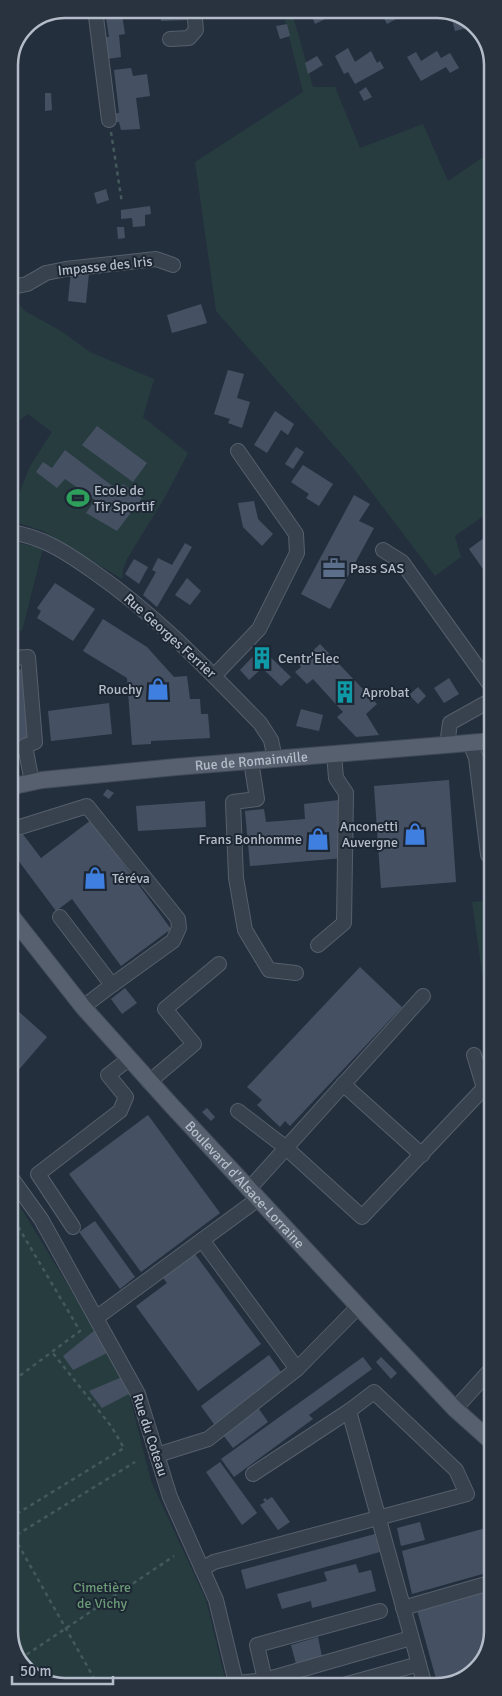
<svg xmlns="http://www.w3.org/2000/svg" width="502" height="1696" font-family="Signika,sans-serif">
	<style>
		.green { fill: #263c3f }
		.building { fill: #455162 }
		.lines { fill: none; stroke-linecap: round; stroke-linejoin: round }
		.minor-casing { stroke: #565f6c; stroke-width: 16 }
		.major-casing { stroke: #414a57; stroke-width: 18 }
		.path { stroke: #44595c; stroke-width: 2.5; stroke-dasharray: 4 4; stroke-linecap: butt }
		.minor { stroke: #38414e; stroke-width: 14 }
		.major { stroke: #56606e; stroke-width: 16 }
		.labels { text-anchor: middle; dominant-baseline: central; stroke-width: 4; stroke-linejoin: round; paint-order: stroke }
		.street-label { font-size: 14px; fill: #b4bcc9; stroke: #1d2633 }
		.poi-label { font-size: 14px; fill: #b4bcc9; stroke: #1d2633; text-anchor: start }
		.park-label { font-size: 14px; fill: #6b9a76; stroke: #1d2633 }
		.rim { fill: none; stroke: #b4bcc9; stroke-width: 2.5 }
	</style>
	<rect width="100%" height="100%" fill="#242f3e"/>
	<g class="green">
		<path d="M282 9H291L313 87H335L360 148 423 124 448 181 492 151V510L455 536 461 557 435 576 351 465 216 311 195 162 303 92Z"/>
		<path d="M9 292 25 311 61 331 90 352 154 379 143 417 188 453 165 497 127 559 123 569 122 579 43 531 9 520 30 466 52 432 28 414 9 428Z"/>
		<path d="M9 541 43 548 22 631 9 629Z"/>
		<path d="M493 900V1050L472 902Z"/>
		<path d="M10 1190 95 1330 129 1394 151 1481 206 1600 227 1687H60L28 1674 10 1643Z"/>
	</g>
	<g class="building">
		<path d="M64 9H80L81 15 53 18V14Z"/>
		<path d="M160 9H187L188 20 161 21Z"/>
		<path d="M309 9H346L315 24Z"/>
		<path d="M379 9H405L407 13 387 24Z"/>
		<path d="M450 12 469 20 465 21 467 28 455 31Z"/>
		<path d="M122 15 125 34 119 35 121 57 107 59 105 37H109L106 18Z"/>
		<path d="M36 21V28L23 29 25 25Z"/>
		<path d="M287 24 290 36 280 39 276 26Z"/>
		<path d="M348 48 355 62 371 51 377 63 380 61 384 68 355 84 348 72 344 74 335 56Z"/>
		<path d="M437 51 441 58 450 53 459 68 450 73 446 67 421 81 407 57 416 52 421 61Z"/>
		<path d="M317 56 323 65 308 74 305 63Z"/>
		<path d="M131 68 133 76 147 74 150 96 136 98 140 129 121 130 119 122H111L110 114 119 113 114 70Z"/>
		<path d="M366 87 372 97 364 101 359 92Z"/>
		<path d="M45 93H51L52 110 45 111Z"/>
		<path d="M106 189 109 200 97 204 94 193Z"/>
		<path d="M150 206 151 214 145 215V226L133 227 132 218 121 219V210Z"/>
		<path d="M117 227H124L125 238 118 239Z"/>
		<path d="M71 271 89 273 86 303 68 301Z"/>
		<path d="M201 304 207 323 172 333 167 315Z"/>
		<path d="M228 370 244 374 237 398 250 402 242 428 228 423 230 419 214 414Z"/>
		<path d="M275 411 294 424 288 435 281 430 267 453 254 445Z"/>
		<path d="M97 426 147 463 133 482 82 445Z"/>
		<path d="M296 447 304 452 293 469 285 464Z"/>
		<path d="M65 450 119 491 123 484 142 498 117 531 86 513 95 500 65 479 57 488 36 472 43 462 52 468Z"/>
		<path d="M303 465 333 484 319 506 306 498 309 494 291 482Z"/>
		<path d="M354 495 370 504 359 521 374 528 330 609 301 594Z"/>
		<path d="M254 501 258 519 273 534 262 546 243 527 238 503Z"/>
		<path d="M492 532V582L469 549Z"/>
		<path d="M185 543 192 547 157 607 143 595 156 572 152 570 158 558 172 565Z"/>
		<path d="M134 559 148 567 139 584 125 574Z"/>
		<path d="M187 578 201 591 190 605 175 595Z"/>
		<path d="M55 583 95 609 73 641 37 618 41 611 37 608Z"/>
		<path d="M103 619 147 647 174 677 187 676 190 699H200L201 714H208L210 738 151 741V744L132 745 127 678 83 651Z"/>
		<path d="M320 644 377 704 366 714 379 735 356 737 337 717 343 712 313 679 307 684 295 672 301 667 299 664Z"/>
		<path d="M261 648 291 677 281 686 262 668 249 680 240 670Z"/>
		<path d="M27 669 30 742H9V670Z"/>
		<path d="M449 678 459 694 444 703 434 688Z"/>
		<path d="M418 687 426 696 418 704 409 695Z"/>
		<path d="M109 703 112 734 51 741 48 711Z"/>
		<path d="M301 709 323 715 319 731 296 726Z"/>
		<path d="M449 780 456 882 381 888 374 786Z"/>
		<path d="M107 789 114 793 109 799 103 795Z"/>
		<path d="M339 800 343 858 250 866 245 811 264 809 266 822 305 819 304 804Z"/>
		<path d="M205 801 206 827 138 831 136 806Z"/>
		<path d="M91 820 171 929 121 966 72 899 56 911 9 848V842L22 833 41 858Z"/>
		<path d="M360 967 402 1007 290 1126 285 1121 280 1127 257 1105 262 1100 247 1087Z"/>
		<path d="M125 988 137 1003 122 1014 111 999Z"/>
		<path d="M17 1010 47 1037 10 1080 9 1019Z"/>
		<path d="M207 1108 215 1117 211 1121 202 1112Z"/>
		<path d="M148 1115 220 1213 141 1272 69 1174Z"/>
		<path d="M95 1221 135 1277 120 1289 79 1232Z"/>
		<path d="M195 1254 261 1344 198 1391 136 1306 167 1283 163 1278Z"/>
		<path d="M95 1330 109 1352 73 1370 63 1356Z"/>
		<path d="M269 1355 284 1376 216 1427 201 1406Z"/>
		<path d="M363 1357 372 1369 309 1415 313 1419 234 1477 221 1459Z"/>
		<path d="M381 1357 397 1373 391 1379 376 1362Z"/>
		<path d="M122 1377 129 1394 102 1408 89 1391Z"/>
		<path d="M259 1409 268 1422 233 1448 223 1435Z"/>
		<path d="M220 1462 257 1513 242 1525 206 1472Z"/>
		<path d="M272 1497 290 1522 278 1530 260 1505 265 1502 263 1500 265 1498 267 1500Z"/>
		<path d="M420 1522 425 1540 401 1546 397 1528Z"/>
		<path d="M493 1526V1571L412 1594 402 1551Z"/>
		<path d="M375 1534 380 1552 246 1589 241 1570Z"/>
		<path d="M356 1564 359 1573 371 1570 376 1591 312 1608 311 1601 282 1609 277 1594 327 1581 324 1572Z"/>
		<path d="M493 1589V1632L480 1668 451 1685 438 1686 417 1610Z"/>
		<path d="M318 1637 322 1657 296 1664 291 1645Z"/>
	</g>
	<g class="lines">
		<defs>
			<g id="minor">
				<path d="M95 9 109 120"/>
				<path d="M170 39 189 38 196 30 194 9"/>
				<path d="M9 283 17 286 27 284 46 273 66 269 156 259 173 265"/>
				<path d="M9 532C42 536 67 553 94 572 156 615 207 669 260 723L271 740 275 759"/>
				<path d="M383 550 402 562 491 686"/>
				<path d="M9 658 28 657 35 742 25 746 32 782"/>
				<path d="M214 676 259 629 297 553 296 534 238 451"/>
				<path d="M470 743 476 758 488 855"/>
				<path d="M447 745 450 723 493 699"/>
				<path d="M251 761 257 799 233 802 236 878 245 930 269 970 296 973"/>
				<path d="M20 827 87 806 178 919 179 928 173 941 112 985"/>
				<path d="M60 917 112 985 83 1007"/>
				<path d="M318 945 344 923 346 793 336 778 334 754"/>
				<path d="M149 1082 194 1044 165 1009 219 964"/>
				<path d="M343 1084 422 1155"/>
				<path d="M238 1111 285 1147 362 1217 484 1088 474 1055"/>
				<path d="M10 1176 41 1219 138 1394 170 1497 216 1600 237 1687"/>
				<path d="M249 1189 423 996"/>
				<path d="M73 1227 38 1174 120 1111 126 1097 108 1075 129 1059"/>
				<path d="M202 1240 297 1369"/>
				<path d="M96 1318 258 1199"/>
				<path d="M455 1409 493 1367"/>
				<path d="M157 1455 208 1439 297 1369 358 1307"/>
				<path d="M253 1474 349 1411"/>
				<path d="M202 1569 214 1562 467 1494 456 1470 374 1392 349 1411 425 1686"/>
				<path d="M403 1608 493 1582"/>
				<path d="M380 1611 257 1645 265 1680 411 1638"/>
				<path d="M237 1683 265 1680 267 1687"/>
				<path d="M340 1686 419 1664"/>
			</g>
			<g id="major">
				<path id="s1" d="M9 787 42 780 176 767 493 741"/>
				<path id="s2" d="M9 913 83 1007 172 1106 372 1321 455 1409 493 1443"/>
			</g>
		</defs>
		<use href="#minor" class="minor-casing"/>
		<use href="#major" class="major-casing"/>
		<g class="path">
			<path d="M111 132 122 203"/>
			<path d="M9 890 17 900"/>
			<path d="M10 1213 80 1331 10 1383"/>
			<path d="M10 1518 124 1448 111 1426 52 1352"/>
			<path d="M10 1530 99 1687"/>
			<path d="M10 1539 135 1462"/>
			<path d="M20 1659 174 1556"/>
		</g>
		<use href="#minor" class="minor"/>
		<use href="#major" class="major"/>
	</g>
	<defs>
		<symbol id="stadium-bare" viewBox="-9 -9 18 18"><path d="M0-5a6.5 5 0 1 0 0 10a6.5 5 0 1 0 0-10ZM-3.5-1.8h7v3.6h-7Z" fill="#2e9e5b" stroke="#1d2633" stroke-width="2.5" paint-order="stroke"/></symbol>
		<symbol id="office-bare" viewBox="-9 -9 18 18"><path d="M-6-3h4V-5.5h4V-3h4V5H-6ZM-1-4.5V-3h2v-1.5ZM-6 0V1H6V0Z" fill="#5c6f8a" stroke="#1d2633" stroke-width="2.5" paint-order="stroke"/></symbol>
		<symbol id="building-bare" viewBox="-9 -9 18 18"><path d="M-4-6H4V6H1V3H-1V6H-4ZM-2.5-4.3h1.7v1.8h-1.7ZM.8-4.3h1.7v1.8H.8ZM-2.5-1h1.7V.8h-1.7ZM.8-1h1.7V.8H.8Z" fill="#0f9aa8" stroke="#1d2633" stroke-width="2.5" paint-order="stroke"/></symbol>
		<symbol id="shop-bare" viewBox="-9 -9 18 18"><path d="M-5-2.5h2.3a2.7 3.5 0 0 1 5.4 0H5L5.5 6h-11ZM-1.5-2.5h3a1.5 2.3 0 0 0-3 0Z" fill="#3f7fe0" stroke="#1d2633" stroke-width="2.5" paint-order="stroke"/></symbol>
	</defs>
	<g fill-rule="evenodd">
		<use href="#stadium-bare" x="62" y="482" width="32" height="32"/>
		<use href="#office-bare" x="318" y="552" width="32" height="32"/>
		<use href="#building-bare" x="246" y="642" width="32" height="32"/>
		<use href="#shop-bare" x="142" y="673" width="32" height="32"/>
		<use href="#building-bare" x="329" y="676" width="32" height="32"/>
		<use href="#shop-bare" x="399" y="818" width="32" height="32"/>
		<use href="#shop-bare" x="302" y="823" width="32" height="32"/>
		<use href="#shop-bare" x="79" y="862" width="32" height="32"/>
	</g>
	<g class="labels">
		<g class="street-label">
			<text transform="translate(105 266) rotate(-6)">Impasse des Iris</text>
			<text transform="translate(170 636) rotate(42)">Rue Georges Ferrier</text>
			<text stroke="none"><textPath href="#s1" startOffset="244">Rue de Romainville</textPath></text>
			<text stroke="none"><textPath href="#s2" startOffset="360">Boulevard d'Alsace-Lorraine</textPath></text>
			<text transform="translate(150 1435) rotate(72)">Rue du Coteau</text>
		</g>
		<g class="poi-label">
			<text x="94" y="490">Ecole de<tspan x="94" dy="16">Tir Sportif</tspan></text>
			<text x="350" y="568">Pass SAS</text>
			<text x="278" y="658">Centr'Elec</text>
			<text x="142" y="689" text-anchor="end">Rouchy</text>
			<text x="362" y="692">Aprobat</text>
			<text x="398" y="826" text-anchor="end">Anconetti<tspan x="398" dy="16">Auvergne</tspan></text>
			<text x="302" y="839" text-anchor="end">Frans Bonhomme</text>
			<text x="112" y="878">Téréva</text>
		</g>
		<g class="park-label">
			<text x="102" y="1587">Cimetière<tspan x="102" dy="16">de Vichy</tspan></text>
		</g>
	</g>
	<path d="M0 0H502V1696H0ZM65 18H437A47 47 0 0 1 484 65V1631A47 47 0 0 1 437 1678H65A47 47 0 0 1 18 1631V65A47 47 0 0 1 65 18Z" fill="#29323f" fill-rule="evenodd"/>
	<path class="rim" d="M65 18H437A47 47 0 0 1 484 65V1631A47 47 0 0 1 437 1678H65A47 47 0 0 1 18 1631V65A47 47 0 0 1 65 18Z"/>
	<path d="M12 1676v8h101v-8" fill="none" stroke="#b4bcc9" stroke-width="2.5"/>
	<text x="20" y="1676" font-size="15" fill="#b4bcc9" stroke="#1d2633" stroke-width="4" paint-order="stroke">50 m</text>
</svg>
